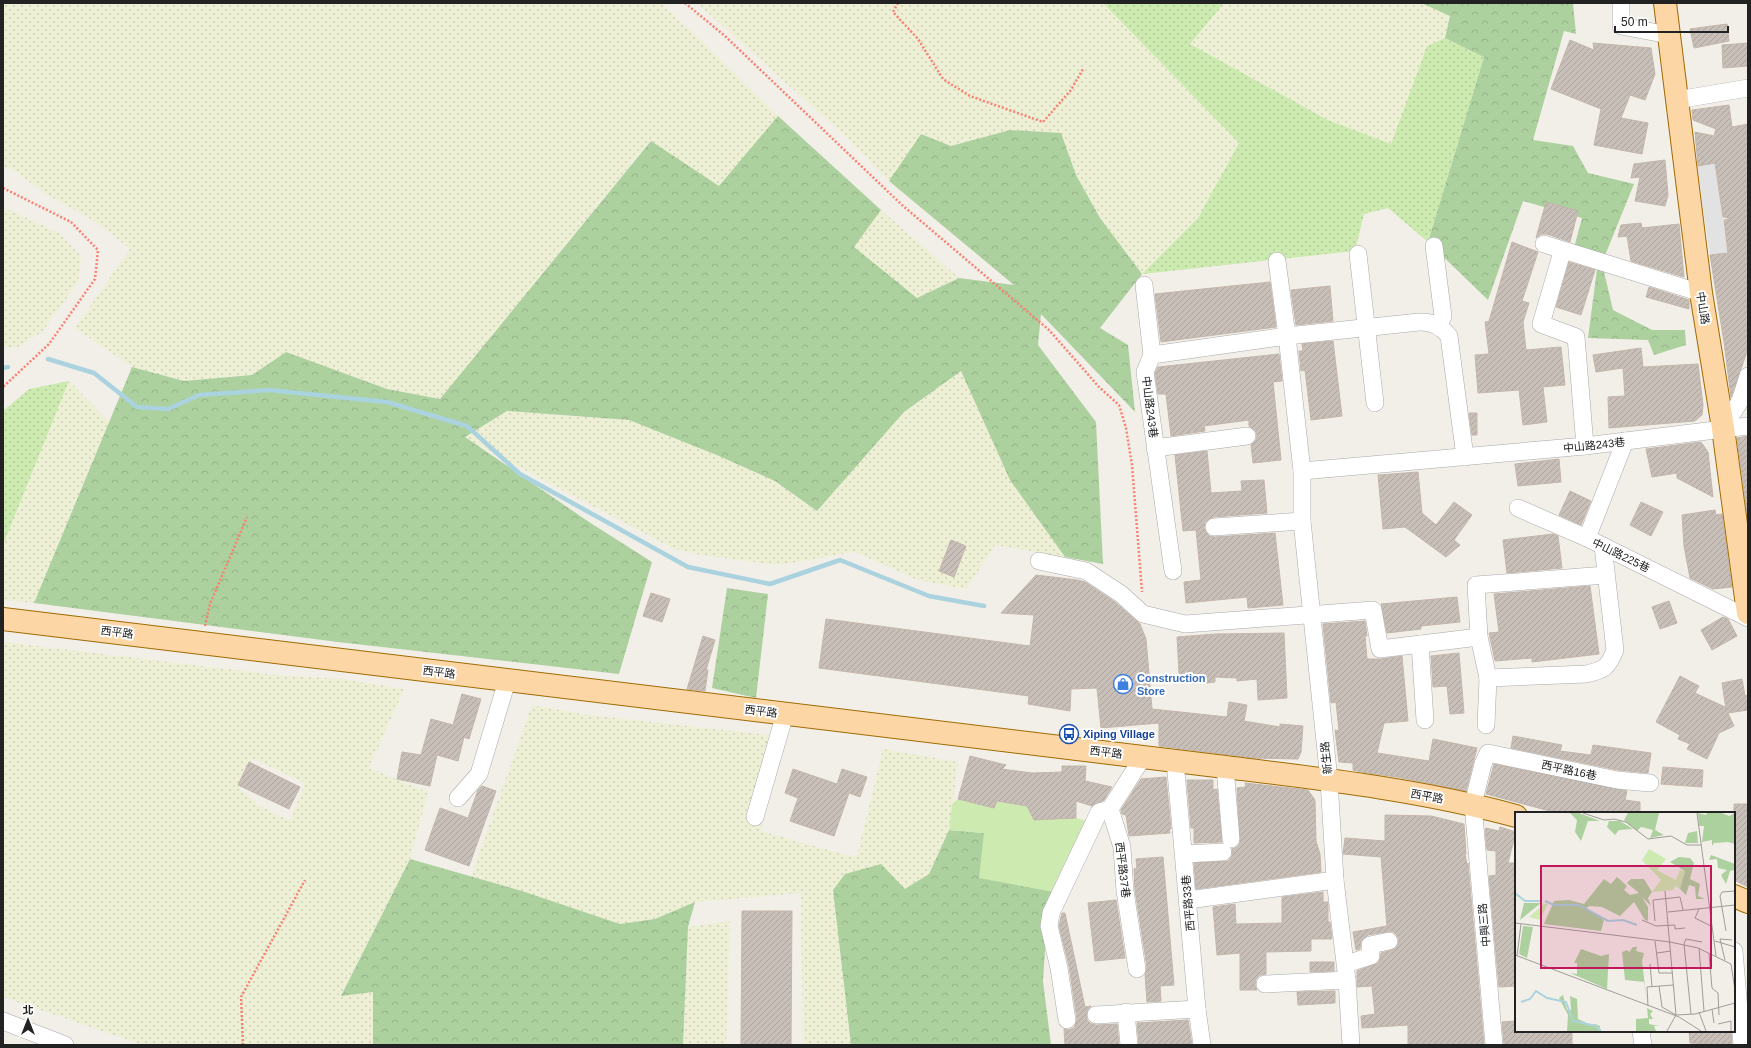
<svg xmlns="http://www.w3.org/2000/svg" width="1751" height="1048" font-family="Arial,'Noto Sans TC',sans-serif">
	<style>
		.farmland { fill: url(#farmland-dots); fill-rule: evenodd }
		.grass { fill: url(#grass-dots) }
		.forest { fill: url(#forest-crowns) }
		.garden { fill: #cdebb0 }
		.parking { fill: #e2e2e2 }
		.lines { fill: none; stroke-linecap: round; stroke-linejoin: round }
		.stream { stroke: #aad3df; stroke-width: 4.5 }
		.building { fill: url(#building-hatch); stroke: #c4b6ab }
		.minor-casing { stroke: #a9a9a9; stroke-width: 18 }
		.major-casing { stroke: #a06b00; stroke-width: 24 }
		.path { stroke: #fa8072; stroke-width: 2.5; stroke-dasharray: 2 2; stroke-linecap: butt }
		.minor { stroke: #fff; stroke-width: 17 }
		.major { stroke: #fcd6a4; stroke-width: 22 }
		.labels { text-anchor: middle; dominant-baseline: central; stroke-width: 4; stroke-linejoin: round; paint-order: stroke }
		.street-label { font-size: 11px; fill: #222; stroke: #fff }
		.shop-label { font-size: 11px; font-weight: bold; fill: #366cbe; stroke: #fff; text-anchor: start }
		.transit-label { font-size: 11px; font-weight: bold; fill: #164399; stroke: #fff; text-anchor: start }
		.inset-river { fill: none; stroke: #aad3df; stroke-width: 2 }
		.inset-road { fill: none; stroke: #9f9d99; stroke-width: 1 }
		.view { fill: #c2185b; fill-opacity: 0.15; stroke: #c2185b; stroke-width: 2 }
		.inset-edge { fill: none; stroke: #222; stroke-width: 2 }
	</style>
	<defs>
		<pattern id="farmland-dots" width="8" height="8" patternUnits="userSpaceOnUse"><rect width="8" height="8" fill="#eef0d5"/><path d="M2 2h.1M6 6h.1" fill="none" stroke="#ccceb7" stroke-width="1.8" stroke-linecap="round"/></pattern>
		<pattern id="grass-dots" width="8" height="8" patternUnits="userSpaceOnUse"><rect width="8" height="8" fill="#cdebb0"/><path d="M2 2h.1M6 6h.1" fill="none" stroke="#b0c997" stroke-width="1.8" stroke-linecap="round"/></pattern>
		<pattern id="forest-crowns" width="20" height="18" patternUnits="userSpaceOnUse"><rect width="20" height="18" fill="#add19e"/><path d="M2 6a3 3 0 1 1 6 0M12 15a3 3 0 1 1 6 0" fill="none" stroke="#95b388"/></pattern>
		<pattern id="building-hatch" width="6" height="6" patternUnits="userSpaceOnUse"><rect width="6" height="6" fill="#c7bfb8"/><path d="M-1 1l2-2M0 6l6-6M5 7l2-2" fill="none" stroke="#aba49e"/></pattern>
	</defs>
	<rect width="100%" height="100%" fill="#f2efe9"/>
	<g class="farmland">
		<path d="M3 3H662L778 116 719 187 650 141 440 399 387 389 286 352 252 375 184 381 132 367 75 328 130 249 96 222 46 194 12 169 3 166Z"/>
		<path d="M697 3H1103L1239 143 1198 218 1142 274 1100 218 1076 175 1060 133 1010 130 951 146 921 134 889 181 840 131Z"/>
		<path d="M1224 3H1421L1450 16 1445 38 1427 46 1392 145 1328 120 1189 44Z"/>
		<path d="M3 207 59 233 81 256 78 282 42 332 18 347H3Z"/>
		<path d="M881 210 959 278 917 298 853 247Z"/>
		<path d="M961 370 1010 480 1065 557 995 545 966 589 918 580 855 552 778 565 700 555 672 548 464 438 507 411 629 420 719 456 775 481 817 511 904 412Z"/>
		<path d="M69 381 109 422 34 603 3 600V545Z"/>
		<path d="M3 642 286 676 343 679 404 689 369 768 428 792 410 859 341 995 373 992V1045H143L3 997ZM252 758 305 783 290 821 257 804 239 788Z"/>
		<path d="M532 705 581 714 786 737 760 831 846 855 857 856 883 749 958 762 949 830 929 874 905 889 833 890 851 1045H803L801 893 695 902 655 919 620 924 522 891 471 876Z"/>
		<path d="M730 921 726 1045H683L688 927Z"/>
	</g>
	<g class="grass">
		<path d="M1103 3H1224L1190 44 1328 120 1391 144 1427 46 1445 38 1484 57 1428 242 1388 208 1364 214 1355 251 1142 274 1198 218 1239 143Z"/>
		<path d="M69 381 3 545V411L29 389Z"/>
	</g>
	<g class="forest">
		<path d="M1421 3H1573L1576 34 1564 31 1533 140 1573 146 1588 173 1634 184 1602 263 1613 310 1652 330H1685L1686 345 1654 355 1648 340 1588 338 1597 269 1572 255 1582 218 1523 201 1488 300 1428 242 1484 57 1445 38 1450 16Z"/>
		<path d="M778 116 881 210 854 247 917 298 959 278 1014 285 889 181 921 134 951 146 1010 130 1061 133 1076 175 1100 218 1142 274 1100 328 1128 345 1135 412 1041 314 1038 345 1096 422 1103 564 1065 557 1010 480 961 371 904 412 817 511 775 481 719 456 629 420 507 411 465 437 589 522 652 562 619 674 338 642 34 603 132 367 184 381 252 375 286 352 387 389 440 399 651 141 719 186Z"/>
		<path d="M727 588 768 594 756 698 712 688Z"/>
		<path d="M949 830 984 833 1059 893 1046 935 1043 981 1051 1045H851L833 890 845 874 881 864 905 889 929 874Z"/>
		<path d="M410 859 522 891 620 924 655 919 695 902 688 927 683 1045H373V992L341 996Z"/>
	</g>
	<path class="garden" d="M958 799 994 808 997 801 1027 806 1034 820 1076 818 1098 824 1059 893 979 878 984 833 949 830 952 804Z"/>
	<path class="parking" d="M1715 163 1728 253 1710 255 1697 166Z"/>
	<g class="lines">
		<g class="stream">
			<path d="M48 359 94 373 137 407 168 409 199 395 269 390 387 402 467 426 520 474 688 567 770 584 840 560 929 596 984 606"/>
			<path d="M3 368 8 367"/>
		</g>
	</g>
	<g class="building">
		<path d="M1727 24 1729 41 1694 48 1690 29Z"/>
		<path d="M1570 40 1594 50 1593 43 1651 48 1655 74 1645 100 1630 95 1621 118 1648 123 1642 154 1594 145 1601 109 1551 89Z"/>
		<path d="M1748 43V66L1723 68 1722 45Z"/>
		<path d="M1729 105 1732 127 1748 124V349L1731 397 1724 342 1710 255 1728 253 1724 220 1731 218 1723 217 1715 163 1698 166 1695 132 1714 136 1716 129 1693 120 1692 110Z"/>
		<path d="M1665 160 1668 195 1665 206 1635 201 1640 177 1631 178 1634 164Z"/>
		<path d="M1546 202 1578 211 1570 242 1547 234H1541L1536 238Z"/>
		<path d="M1641 223 1642 228 1679 224 1684 277 1631 261 1627 236 1618 237 1621 225Z"/>
		<path d="M1512 242 1538 252 1522 301 1529 303 1523 322 1526 350 1561 347 1565 385 1543 387 1547 422 1523 425 1519 390 1478 393 1475 355 1489 354 1485 322 1489 321Z"/>
		<path d="M1569 262 1595 270 1581 315 1556 307Z"/>
		<path d="M1270 282 1276 327 1161 342 1155 294Z"/>
		<path d="M1330 286 1333 321 1296 325 1291 290Z"/>
		<path d="M1649 287 1689 300V309L1646 297Z"/>
		<path d="M1333 341 1342 416 1311 420 1305 370 1301 371 1299 351H1303L1302 344Z"/>
		<path d="M1641 348 1643 367 1698 364 1703 405 1702 415 1695 421 1609 428 1608 397 1625 396 1623 368 1596 372 1593 355Z"/>
		<path d="M1279 354 1282 381 1273 382 1281 460 1253 463 1251 445 1256 440 1257 435 1255 430 1249 426V420L1204 426 1205 431 1171 436 1166 394H1158L1155 373 1158 367Z"/>
		<path d="M1469 413H1477V435H1472Z"/>
		<path d="M1748 436V520L1737 438Z"/>
		<path d="M1701 442 1708 452 1713 497 1677 478V473L1652 477 1646 449Z"/>
		<path d="M1207 451 1211 493 1242 491 1241 481 1264 480 1267 513 1213 517 1205 522 1204 528 1209 536 1215 537 1275 533 1283 605 1248 608 1247 597 1186 603 1184 582 1201 580 1196 530 1183 531 1175 455Z"/>
		<path d="M1559 459 1561 482 1518 486 1515 464Z"/>
		<path d="M1418 472 1422 513 1436 525 1454 502 1472 515 1454 540 1460 545 1446 557 1405 527 1383 529 1378 475Z"/>
		<path d="M1570 491 1591 501 1581 525 1559 515Z"/>
		<path d="M1641 502 1663 512 1651 536 1630 525Z"/>
		<path d="M1715 510 1716 515 1722 514 1732 587 1713 589 1690 578 1684 546 1682 515Z"/>
		<path d="M1553 534 1558 536 1562 568 1507 573 1503 540Z"/>
		<path d="M951 540 966 546 954 577 939 571Z"/>
		<path d="M1036 575 1077 580 1085 582 1115 602 1140 624 1146 639 1152 709 1227 717 1229 702 1247 705 1244 721 1280 727V724L1303 726 1301 752 1298 759 1253 758 1159 746V723L1101 728 1097 688 1071 689 1070 711 1028 704 1029 696 819 668 826 619 1030 646 1034 615 1001 613Z"/>
		<path d="M1590 586 1599 654 1532 662V658L1495 661 1489 633 1499 632 1494 594Z"/>
		<path d="M651 593 670 599 662 622 643 616Z"/>
		<path d="M1457 597 1460 622 1421 626V629L1387 633 1381 604Z"/>
		<path d="M1669 601 1677 623 1660 629 1652 607Z"/>
		<path d="M1723 617 1728 619 1737 636 1712 650 1701 630Z"/>
		<path d="M1365 621 1367 636H1365L1367 659H1381L1402 656 1404 678 1408 721 1384 723 1377 753 1429 761 1433 739 1477 748 1466 791 1397 777 1362 772 1353 770V763L1339 762 1335 730 1339 731 1336 702 1331 703 1323 624Z"/>
		<path d="M1284 633 1287 698 1258 700 1257 679 1237 681V678L1215 677V682L1207 683 1199 679 1195 684 1179 673 1177 637 1216 634Z"/>
		<path d="M703 636 715 640 706 670H708L705 691 687 689Z"/>
		<path d="M1459 653 1464 713 1450 714 1447 686 1433 687 1431 656Z"/>
		<path d="M1680 676 1699 686 1695 693 1725 707 1726 709 1722 683 1742 679 1745 696 1748 695V710L1728 713 1734 726 1719 733 1707 759 1687 749 1690 744 1678 739 1680 735 1656 722Z"/>
		<path d="M462 694 481 699 469 739 464 737 458 761 437 755 430 786 397 779 402 752 421 755 431 719 453 725Z"/>
		<path d="M1513 736 1562 745 1560 751 1591 755 1593 745 1651 753 1648 773 1618 770 1511 748Z"/>
		<path d="M970 756 1006 765 1002 769 1032 773 1062 772V766H1086L1085 781 1112 787 1104 800 1092 806 1076 801V818L1034 820 1027 806 997 801 994 808 958 799Z"/>
		<path d="M249 762 300 787 289 809 238 785Z"/>
		<path d="M1494 764 1627 791 1625 800 1640 802V813H1557L1486 794Z"/>
		<path d="M1663 767 1703 770 1702 787 1661 784Z"/>
		<path d="M793 769 837 784 842 769 867 777 860 797 849 793 834 836 790 821 798 798 785 793Z"/>
		<path d="M1166 777 1171 829H1169L1170 833 1129 836 1126 815 1122 814 1121 810 1141 779Z"/>
		<path d="M1187 780H1213V790L1217 789 1222 842 1194 843V828H1191Z"/>
		<path d="M1245 783 1308 790 1315 800 1316 841 1320 854 1321 872 1196 889 1194 863 1228 861 1232 856V849L1237 847 1240 843 1237 788 1246 787Z"/>
		<path d="M482 786 496 791 469 866 425 850 440 808 468 818 478 790Z"/>
		<path d="M1734 804H1748V887L1734 880Z"/>
		<path d="M1385 815 1431 816 1464 824 1466 854H1465L1467 865 1468 863 1484 1045H1408V1025L1362 1028 1361 1016 1375 1014 1372 986 1357 987V971L1378 963 1380 959 1381 953 1395 949 1398 944 1399 939 1396 934 1392 931 1368 935 1361 941 1360 949 1356 950 1353 932 1387 926 1381 857 1343 854 1345 838 1385 841Z"/>
		<path d="M1500 827 1516 832 1508 863H1516V986L1499 987 1489 876 1496 875V851L1487 850 1485 830 1486 828 1499 831Z"/>
		<path d="M1163 857 1174 985 1160 986 1161 1001 1147 1002 1145 974 1147 967 1135 890 1134 869 1137 868 1136 859Z"/>
		<path d="M1323 892V902H1328V922H1330L1332 939H1311V951L1266 952V974L1260 975 1256 979 1255 985 1257 990H1240V953L1217 955 1213 907 1235 904 1236 924 1282 923V897Z"/>
		<path d="M1116 900 1125 958 1095 961 1088 903Z"/>
		<path d="M742 911H792L791 1045H741Z"/>
		<path d="M1062 913H1065L1085 1007 1091 1006 1087 1011V1020L1091 1024 1096 1025 1117 1024 1119 1045H1065L1064 1029 1069 1030 1074 1028 1077 1019 1069 966 1059 926Z"/>
		<path d="M1310 962H1334V971L1310 972Z"/>
		<path d="M1335 991V1003L1298 1005 1297 992Z"/>
		<path d="M1188 1020 1192 1045H1139L1137 1023Z"/>
		<path d="M1516 1021V1031H1572V1045H1504L1502 1022Z"/>
		<path d="M1689 1031H1731L1732 1045 1690 1043Z"/>
	</g>
	<g class="lines">
		<defs>
			<g id="minor">
				<path d="M1621 3V26L1669 35"/>
				<path d="M1677 100 1748 88"/>
				<path d="M1544 244 1701 293"/>
				<path d="M1434 246 1443 316 1439 326"/>
				<path d="M1358 254 1375 403"/>
				<path d="M1560 259 1541 324 1576 337 1585 446"/>
				<path d="M1277 261 1287 336 1302 471V521L1329 780 1335 880 1347 980 1351 1045"/>
				<path d="M1144 285 1152 355"/>
				<path d="M1723 428 1740 401 1748 376"/>
				<path d="M1625 441 1587 538 1748 618"/>
				<path d="M1155 448 1247 436"/>
				<path d="M1302 471 1585 446 1748 426"/>
				<path d="M1518 508 1587 538"/>
				<path d="M1214 527 1302 521"/>
				<path d="M1039 561 1086 571 1121 594 1143 614 1185 624 1373 610 1380 649 1479 637"/>
				<path d="M1173 571 1145 372 1152 355 1287 336 1419 322C1432 321 1441 326 1449 336L1465 457"/>
				<path d="M1420 644 1425 720"/>
				<path d="M1488 678 1586 674C1604 670 1608 668 1615 650L1603 546"/>
				<path d="M1486 725 1488 678 1479 637 1476 585 1606 575"/>
				<path d="M1175 761 1197 1009 1202 1045"/>
				<path d="M1225 767 1231 839"/>
				<path d="M458 798 479 774 507 681"/>
				<path d="M755 817 785 714"/>
				<path d="M1184 854 1223 852"/>
				<path d="M1188 900 1335 880"/>
				<path d="M1734 951 1742 1045"/>
				<path d="M1346 964 1371 956 1370 945 1389 941"/>
				<path d="M1137 969 1125 891 1122 847 1110 809 1143 757"/>
				<path d="M1265 984 1347 980"/>
				<path d="M1126 1012 1129 1045"/>
				<path d="M1096 1015 1197 1009"/>
				<path d="M1067 1020 1059 968 1049 926 1051 913 1099 812 1110 809"/>
				<path d="M3 1021 65 1045"/>
				<path d="M1641 1031 1643 1045"/>
				<path d="M1494 1045 1473 804 1483 764 1488 753 1617 780 1650 783"/>
			</g>
			<g id="major">
				<path d="M1665 3 1701 293 1723 428 1748 613"/>
				<path d="M3 619 1225 767C1323 779 1421 790 1516 816"/>
				<path d="M1734 896 1748 902"/>
			</g>
		</defs>
		<use href="#minor" class="minor-casing"/>
		<use href="#major" class="major-casing"/>
		<g class="path">
			<path d="M685 3 725 36 902 205 1049 330 1099 387 1119 405 1126 428 1132 465 1142 592"/>
			<path d="M898 3 893 12 918 39 943 79 970 96 1043 122 1071 90 1083 69"/>
			<path d="M3 188 71 222 98 250 95 279 49 344 3 387"/>
			<path d="M205 626 210 604 247 517"/>
			<path d="M243 1045 241 997 305 880"/>
		</g>
		<use href="#minor" class="minor"/>
		<use href="#major" class="major"/>
	</g>
	<defs>
		<symbol id="shop-ring" viewBox="-11 -11 22 22"><circle r="9.5" fill="#fff" stroke="#3f7fe0" stroke-width="1.5"/><path d="M-5-2.5h2.3a2.7 3.5 0 0 1 5.4 0H5L5.5 6h-11ZM-1.5-2.5h3a1.5 2.3 0 0 0-3 0Z" fill="#3f7fe0"/></symbol>
		<symbol id="bus-ring" viewBox="-11 -11 22 22"><circle r="9.5" fill="#fff" stroke="#1a4fb4" stroke-width="1.5"/><path d="M-5-6H5V4H4V6H2V4H-2V6H-4V4H-5ZM-3.5-4V0h7V-4ZM-3.5 1.2v1.5H-2V1.2ZM2 1.2v1.5H3.5V1.2Z" fill="#1a4fb4"/></symbol>
	</defs>
	<g fill-rule="evenodd">
		<use href="#shop-ring" x="1112" y="673" width="22" height="22"/>
		<use href="#bus-ring" x="1058" y="723" width="22" height="22"/>
	</g>
	<g class="labels">
		<g class="street-label">
			<text transform="translate(1703 308) rotate(81)">中山路</text>
			<text transform="translate(1150 407) rotate(83)">中山路243巷</text>
			<text transform="translate(1594 445) rotate(-6)">中山路243巷</text>
			<text transform="translate(1621 555) rotate(26)">中山路225巷</text>
			<text transform="translate(117 632) rotate(7)">西平路</text>
			<text transform="translate(439 672) rotate(7)">西平路</text>
			<text transform="translate(761 711) rotate(7)">西平路</text>
			<text transform="translate(1106 752) rotate(7)">西平路</text>
			<text transform="translate(1326 758) rotate(-96)">新生路</text>
			<text transform="translate(1569 770) rotate(12)">西平路16巷</text>
			<text transform="translate(1427 796) rotate(10)">西平路</text>
			<text transform="translate(1123 870) rotate(83)">西平路37巷</text>
			<text transform="translate(1188 903) rotate(-95)">西平路33巷</text>
			<text transform="translate(1484 925) rotate(-95)">中興三路</text>
		</g>
		<g class="shop-label">
			<text x="1137" y="678">Construction<tspan x="1137" dy="13">Store</tspan></text>
		</g>
		<g class="transit-label">
			<text x="1083" y="734">Xiping Village</text>
		</g>
	</g>
	<g transform="translate(1515 812)">
		<rect width="220" height="220" fill="#f2efe9"/>
		<path d="M134 37 151 47 142 58 161 68 165 58 170 59 165 77 161 74 158 78 137 80 146 68 127 48ZM33 91 25 108 14 105 29 92Z" fill="#cdebb0"/>
		<path d="M55 1H64L85 9H73L66 29 60 20 62 8ZM113 1H144L140 18 149 23 135 26 138 18 126 15 122 19 109 8ZM183 1 191 3 192 1H207L214 4 220 1V32L213 30 199 31 197 34V28L187 30 189 14H184ZM94 9H105L118 17 104 18 100 23 92 15ZM182 19 183 31H170L173 21ZM196 43 220 52V62L219 58 215 59 211 72 206 63 212 58 203 56 202 47 194 48ZM164 45 175 46 179 51 175 67 185 72 183 84 190 87H181L180 75 174 73 171 83 165 77 170 59 155 50ZM102 65 112 74 109 78 115 83 124 81 112 71 116 67H129L137 80 133 86 136 94 127 85 133 95V109L130 108 119 90 105 104 87 95 75 94 71 96 89 108 86 119 29 112 39 89 54 88 69 92 89 67 96 72ZM9 91H26L5 108ZM8 114 18 115 12 146 4 142ZM118 135H122L121 139 129 141 127 149 132 192 129 170 110 168 107 140 112 138 114 140ZM66 137 86 144 94 142 92 177 55 161 62 162V151H59ZM48 183 52 198H56L55 184 62 187 63 207 76 213 80 212 85 214 84 219H52L53 203 44 186ZM132 196 138 199 135 202 138 207H134V212L144 214H139L141 219H121V207L133 206Z" fill="#add19e"/>
		<path class="inset-river" d="M0 81 10 89H27M30 89 39 93H64L93 109 108 108 122 113M6 190 15 187 21 179 32 186 51 190 58 209 81 214 86 219"/>
		<path class="inset-road" d="M68 1 89 8 99 7 111 10 133 27 156 24 172 33H186M182 1 201 144M150 79 161 203 152 219M184 97 180 106 196 114M153 100 220 93M127 108 141 114 160 113V117L170 116M140 109 138 88 165 85 168 98M0 111 155 130 183 136 216 152 220 178M211 119 205 84 207 80 220 79M140 129 144 161H158M200 129 220 135M184 136 189 199M142 141 156 139M194 142 197 176 203 181 204 203M0 143 164 205 186 219M2 144 6 112M210 148 205 127 217 128M135 152 137 175M144 174 147 195 161 203 180 202 220 191M133 194 132 175 159 173M197 197 199 211M184 200 191 219M176 202 169 132 171 127 187 130M203 212 216 209V219"/>
		<path class="view" d="M26 54H196V156H26Z"/>
		<rect width="220" height="220" class="inset-edge"/>
	</g>
	<rect width="1751" height="1048" fill="none" stroke="#222222" stroke-width="8"/>
	<g transform="translate(28 1020)" stroke="#ffffff" stroke-width="3" paint-order="stroke">
	<path d="M0-3L7 15L0 10L-7 15Z" fill="#222222"/>
	<text y="-6" font-size="11" font-weight="bold" text-anchor="middle" fill="#222222">北</text>
	</g>
	<path d="M1615 26v6h113v-6" fill="none" stroke="#222222" stroke-width="2"/>
	<text x="1621" y="26" font-size="12" fill="#222222" stroke="#ffffff" stroke-width="3" paint-order="stroke">50 m</text>
</svg>
